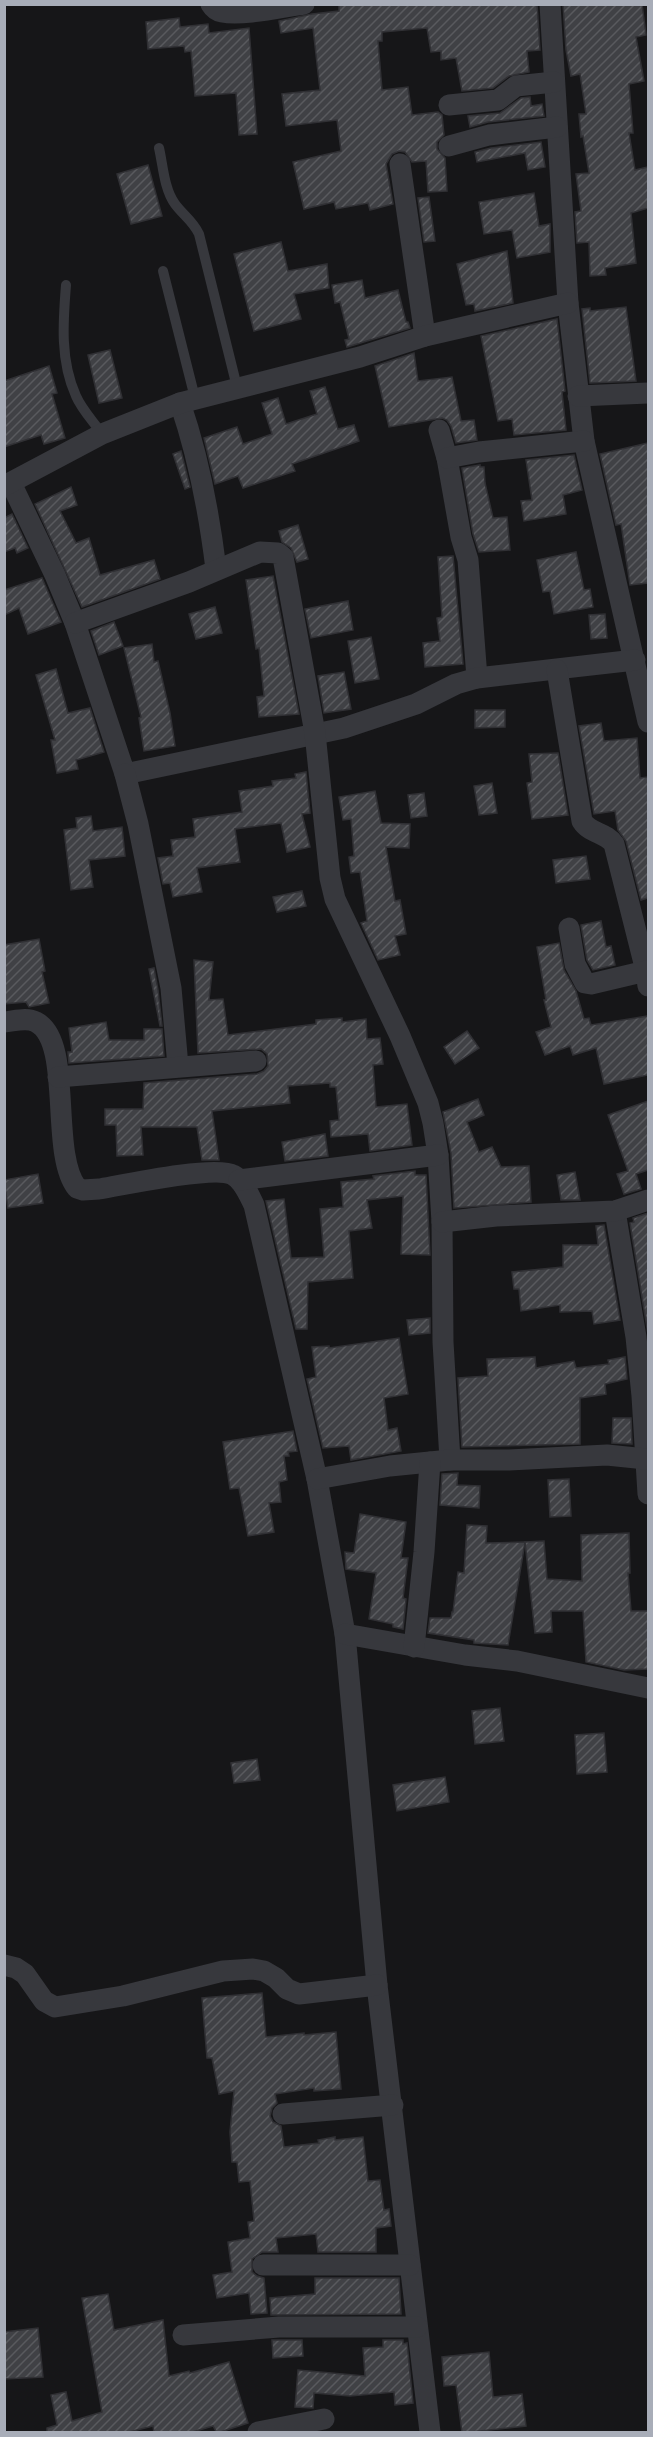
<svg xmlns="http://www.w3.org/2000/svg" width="653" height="2437" font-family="Roboto,sans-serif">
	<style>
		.building { fill: url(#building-hatch); stroke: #303034; stroke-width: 1.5 }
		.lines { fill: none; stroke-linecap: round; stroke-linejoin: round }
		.lane { stroke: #37383d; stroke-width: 10 }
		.street { stroke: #37383d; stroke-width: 21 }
	</style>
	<defs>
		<pattern id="building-hatch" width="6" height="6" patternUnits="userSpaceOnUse" patternTransform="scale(1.5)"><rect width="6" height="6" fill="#404145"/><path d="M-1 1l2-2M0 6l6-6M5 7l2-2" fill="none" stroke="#595a5e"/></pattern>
	</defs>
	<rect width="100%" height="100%" fill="#161618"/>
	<g class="building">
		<path d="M350 4H537L540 50 527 51 529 72 509 76 493 88 462 91 456 58 441 60V51L431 52 427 28 382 32V41H378L382 90 408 87 412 115 438 112 442 115 444 135 437 142V149L445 158 447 191 428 192 426 161 412 162 405 152 399 151 392 154 386 164 393 204 370 210 368 203 336 209 334 202 304 209 293 162 341 151 337 120 286 126 282 94 320 90 313 28 281 33 279 21 312 14 339 11V5Z"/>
		<path d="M563 4H642L646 35 636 37 644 81 629 84 633 133H629L635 170 648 167V208L631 213 636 263 605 268 606 275 590 276 589 242 577 243 575 212 581 211 576 174 589 173 583 136 581 137 579 114H586L580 74 571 76 566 50Z"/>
		<path d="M179 18 180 27 208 24 209 33 249 28 257 134 239 135 236 93 195 96 191 51 185 52 184 46 148 49 146 22Z"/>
		<path d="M530 97 531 106 542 104 544 116 488 122 470 127 468 116 500 113 521 98Z"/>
		<path d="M541 142 545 167 528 170 525 153 477 162 475 152 491 148Z"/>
		<path d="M148 165 162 216 131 224 117 174Z"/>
		<path d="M534 193 539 226 550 224V252L517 258 512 230 484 234 479 202Z"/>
		<path d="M429 197 435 241 424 242 418 198Z"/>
		<path d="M281 242 288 271 327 264 329 288 294 294 301 319 254 331 234 254Z"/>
		<path d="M507 251 513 303 475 311 474 304 466 305 457 264Z"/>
		<path d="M362 280 365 298 398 290 406 322H408L410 328 347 347 345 340 349 339 340 302 335 303 332 285Z"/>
		<path d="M626 307 636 381 590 383 582 309 590 308V311Z"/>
		<path d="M557 319 565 391 562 392 566 430 514 435 512 419 498 421 481 336Z"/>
		<path d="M110 350 122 398 99 403 88 355Z"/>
		<path d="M414 353 418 381 452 377 461 421 474 420 477 440 456 443 451 426 447 420 442 418 389 427 375 366Z"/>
		<path d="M49 366 57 393 52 394 65 438 44 444 41 435 4 447V381Z"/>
		<path d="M325 387 338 429 354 425 359 441 292 464 295 471 243 488 238 476 215 484 204 438 237 427 243 444 272 434 262 403 278 398 286 424 317 414 310 391Z"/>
		<path d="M648 443V583L630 585 621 524 616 525 600 454Z"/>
		<path d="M181 451 190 487 185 489 173 454Z"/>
		<path d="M574 455 582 490 563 495 566 514 524 521 521 501 532 500 526 460Z"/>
		<path d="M480 465V467H484L485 483 493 518 507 517 510 550 479 552 473 534 462 468Z"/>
		<path d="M71 487 77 505 60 511 76 543 89 538 100 575 154 560 160 579 82 607 35 504Z"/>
		<path d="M12 514 28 548 17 553 15 548 4 552V518Z"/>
		<path d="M298 525 308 559 297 562 291 548 282 542 279 531Z"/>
		<path d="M576 552 584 590 590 589 593 607 554 614 550 591 543 592 537 560Z"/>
		<path d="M453 556 463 664 425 667 423 643 440 641 437 618 442 617 438 557Z"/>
		<path d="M273 576 299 714 259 717 257 697 264 696 259 648 256 649 246 580Z"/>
		<path d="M42 578 61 622 28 634 19 608 4 615V590Z"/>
		<path d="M348 601 353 630 311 638 305 609Z"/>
		<path d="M215 607 222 633 196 639 189 614Z"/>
		<path d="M605 614 607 638 591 639 589 615Z"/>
		<path d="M114 622 123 646 99 655 91 631Z"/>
		<path d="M371 637 379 679 355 683 348 641Z"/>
		<path d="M152 644 154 662 158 661 170 713 175 746 144 751 139 718 141 717 124 648Z"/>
		<path d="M56 669 68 713 90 708 104 752 76 760 78 769 57 773 51 740H55L36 675Z"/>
		<path d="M344 672 351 709 324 713 318 676Z"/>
		<path d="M475 710H505V727L475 728Z"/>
		<path d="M601 723 604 741 637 738 640 778 648 777V898L641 900 626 841 618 830 615 811 594 814 579 726Z"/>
		<path d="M558 753 568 815 532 819 527 783 532 782 529 754Z"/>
		<path d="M306 772 310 813 302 814 310 847 287 852 281 823 235 829 240 862 197 868 202 892 173 897 170 883 163 884 158 858 173 856 171 840 195 837 193 819 242 812 239 791 273 786 272 781 296 778 295 774Z"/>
		<path d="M492 783 497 813 479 815 474 786Z"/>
		<path d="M375 791 381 823 410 824 409 848 386 847 395 901 400 900 406 934 395 936 400 955 378 960 361 923 367 921 360 872 351 873 349 857 354 856 351 819 343 820 339 797Z"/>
		<path d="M424 793 427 816 411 818 408 795Z"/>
		<path d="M91 816 93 831 122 827 125 856 89 860 93 887 71 890 64 830 77 828 76 818Z"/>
		<path d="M586 856 590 879 556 883 553 860Z"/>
		<path d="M302 891 306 906 277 912 273 897Z"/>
		<path d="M601 921 606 947 611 946 615 965 593 970 587 960 581 925Z"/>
		<path d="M39 939 45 971 42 972 49 1003 29 1007 26 1002 4 1004V945Z"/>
		<path d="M559 943 564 970 576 991 584 1019 589 1018 591 1025 648 1016V1075L604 1084 596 1048 573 1055 570 1046 545 1055 536 1032 551 1027 544 1000H546L537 947Z"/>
		<path d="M194 960 213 962 209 1000 223 999 228 1035 316 1024V1020L342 1018V1022L366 1019 367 1039 380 1038 383 1064 373 1065 376 1107 407 1104 412 1145 370 1151 368 1134 331 1137 330 1121 339 1120 336 1087H330V1083L288 1086 290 1103 212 1111 219 1160H202L197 1127H141L143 1155 117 1156 116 1125H105V1109H143L144 1083 257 1074 264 1071 268 1066 267 1054 261 1049 198 1053Z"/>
		<path d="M154 968 158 990 162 1026H160L149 969Z"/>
		<path d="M106 1022 109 1040H144V1029H162L164 1056 69 1063 68 1052H72L69 1028Z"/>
		<path d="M467 1031 479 1048 455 1064 444 1047Z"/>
		<path d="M478 1099 484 1115 467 1122 479 1152 492 1147 501 1167 529 1166 531 1202 454 1208 451 1153 443 1112Z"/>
		<path d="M648 1101V1170L636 1174 641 1189 624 1194 617 1174 628 1171 608 1115Z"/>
		<path d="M325 1134 328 1156 285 1161 282 1142Z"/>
		<path d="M415 1171V1175H426L430 1255 401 1254 403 1196 367 1200 372 1228 349 1231 353 1278 308 1282 307 1329H296L266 1201 284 1199 291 1258 324 1257 320 1209 343 1207 341 1182 374 1179 373 1176Z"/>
		<path d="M575 1172 580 1200H561L557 1175Z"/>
		<path d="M38 1174 43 1203 8 1208 4 1180Z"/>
		<path d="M648 1213V1334L630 1223 634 1222 633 1218Z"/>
		<path d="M604 1225 620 1320 594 1324 592 1311 560 1312V1305L521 1311 519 1289H514L512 1272 563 1267V1245H598L596 1226Z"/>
		<path d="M430 1318V1333L409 1335 407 1320Z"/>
		<path d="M399 1338 408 1394 384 1398 388 1430 397 1428 401 1451 351 1460 349 1446 323 1448 307 1379 316 1377 312 1347 329 1346V1348Z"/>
		<path d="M535 1357 536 1368 574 1361 576 1368 609 1364 608 1360 625 1357 627 1379 605 1384 606 1394 580 1398V1444L462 1447 458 1378 488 1376 487 1359Z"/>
		<path d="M613 1418H631L632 1444 612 1443Z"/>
		<path d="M293 1431 297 1451 288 1452 289 1456H284L287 1480 279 1482 281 1502 269 1503 274 1532 248 1536 239 1488 230 1489 223 1442Z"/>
		<path d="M458 1473 457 1485 480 1486 479 1508 440 1505 442 1474Z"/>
		<path d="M569 1479 571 1516 550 1517 548 1480Z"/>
		<path d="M360 1514 406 1522 401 1558H408L403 1598 406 1599 403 1629 393 1627V1624L369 1619 376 1573 346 1569 345 1552 354 1553Z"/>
		<path d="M467 1525 487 1526 486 1543 525 1542 508 1645 474 1643V1640L428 1633 430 1618H451L452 1612H453L458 1572 464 1573Z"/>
		<path d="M629 1533 630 1573H628L631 1611H648V1669L624 1670 586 1662 583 1611H551L552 1632 535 1633 525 1542 544 1541 547 1579 582 1581 581 1535Z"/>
		<path d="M500 1708 504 1741 475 1744 472 1711Z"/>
		<path d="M604 1733 607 1772 577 1774 575 1735Z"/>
		<path d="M257 1759 260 1780 234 1783 231 1763Z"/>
		<path d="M445 1777 449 1802 397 1811 393 1785Z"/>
		<path d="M262 1993 266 2037 304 2033V2035L336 2032 341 2089 314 2091V2088L275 2094 277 2103 272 2108 270 2116 273 2122 281 2126 284 2147 319 2143 318 2140 335 2137V2140L363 2137 368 2181 380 2180 384 2210 389 2209 391 2226 376 2228V2252H318L316 2234 276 2238 278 2252H262L252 2259V2272L257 2276 264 2278 267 2313 251 2314 249 2293 217 2298 213 2275 232 2272 228 2242 250 2238 248 2222 254 2221 250 2181 239 2182 237 2162H232L230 2132 234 2091 219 2094 212 2058H207L202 1998Z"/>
		<path d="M315 2278H399L401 2314 271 2315 270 2298 315 2294Z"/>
		<path d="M108 2294 114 2330 163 2320 169 2376 189 2371 190 2373 229 2362 248 2423 217 2433 213 2426 189 2433H154L153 2426 125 2433H47V2428L57 2425 51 2395 66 2392 72 2421 102 2412 82 2298Z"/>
		<path d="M38 2328 43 2377 4 2379V2332Z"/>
		<path d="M272 2340H302L303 2356 273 2358Z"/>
		<path d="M383 2340H403V2344L407 2343 413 2403 395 2405 394 2392 350 2396 314 2393 313 2408 295 2407 298 2370 365 2376 363 2348 383 2347Z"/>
		<path d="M489 2352 493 2397 522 2394 526 2426 462 2433 456 2385 444 2386 442 2357Z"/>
	</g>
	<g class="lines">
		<g class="lane">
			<path d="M159 148C163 165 164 189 175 204 183 215 193 221 199 234L237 387"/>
			<path d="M163 271 195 398"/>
			<path d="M66 285C63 322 60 361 76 396 82 410 94 422 102 434"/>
		</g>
		<g class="street">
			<path d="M211 4C214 9 217 11 222 12 243 16 282 7 304 4"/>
			<path d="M550 4 568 303 584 441 648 722"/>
			<path d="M449 105 498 100 516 86 554 82"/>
			<path d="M449 146 489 135 557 127"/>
			<path d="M400 164 425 336"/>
			<path d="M578 396 648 393"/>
			<path d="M180 403C199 458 209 512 216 569"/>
			<path d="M439 430 447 458 461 537 468 560 477 678"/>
			<path d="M447 458 479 452 584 441"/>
			<path d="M11 483 55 575 75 623 125 774 344 728 416 704 456 684 477 678 635 660"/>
			<path d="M4 486 102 434 180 403 360 357 425 336 568 303"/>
			<path d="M75 623 189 582 260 552 278 553 283 557 315 733 330 878 335 899 400 1036 428 1103 433 1123 438 1155 442 1222 443 1342 450 1460"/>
			<path d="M557 670 582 821C590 834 606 832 614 844L646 971"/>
			<path d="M125 774 138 824 171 988 178 1066"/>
			<path d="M569 928 575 964 585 983 591 984 646 971 648 986"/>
			<path d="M4 1022C15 1021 27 1017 36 1022 74 1041 49 1153 77 1188L83 1190 99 1189C122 1185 216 1165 233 1175 243 1180 249 1195 254 1205L317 1479 345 1634 377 1985 430 2432"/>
			<path d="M58 1077 256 1061"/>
			<path d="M239 1180 438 1155"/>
			<path d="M615 1211 636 1337 642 1396 648 1494"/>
			<path d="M442 1222 496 1216 615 1211 648 1200"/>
			<path d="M317 1479 390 1466 450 1460H509L607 1455 646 1459"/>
			<path d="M345 1634 465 1655 517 1661 648 1688"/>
			<path d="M414 1647 424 1552 430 1462"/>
			<path d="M4 1965 16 1968 25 1974 44 2001 55 2007 123 1996 223 1971 253 1969 264 1971 276 1978 287 1989 299 1994 377 1985"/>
			<path d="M283 2114 393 2105"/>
			<path d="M263 2265H410"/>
			<path d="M183 2335 279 2327H417"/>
			<path d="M258 2432 324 2419"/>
		</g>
	</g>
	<rect width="653" height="2437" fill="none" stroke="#a8adb8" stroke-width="12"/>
</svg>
